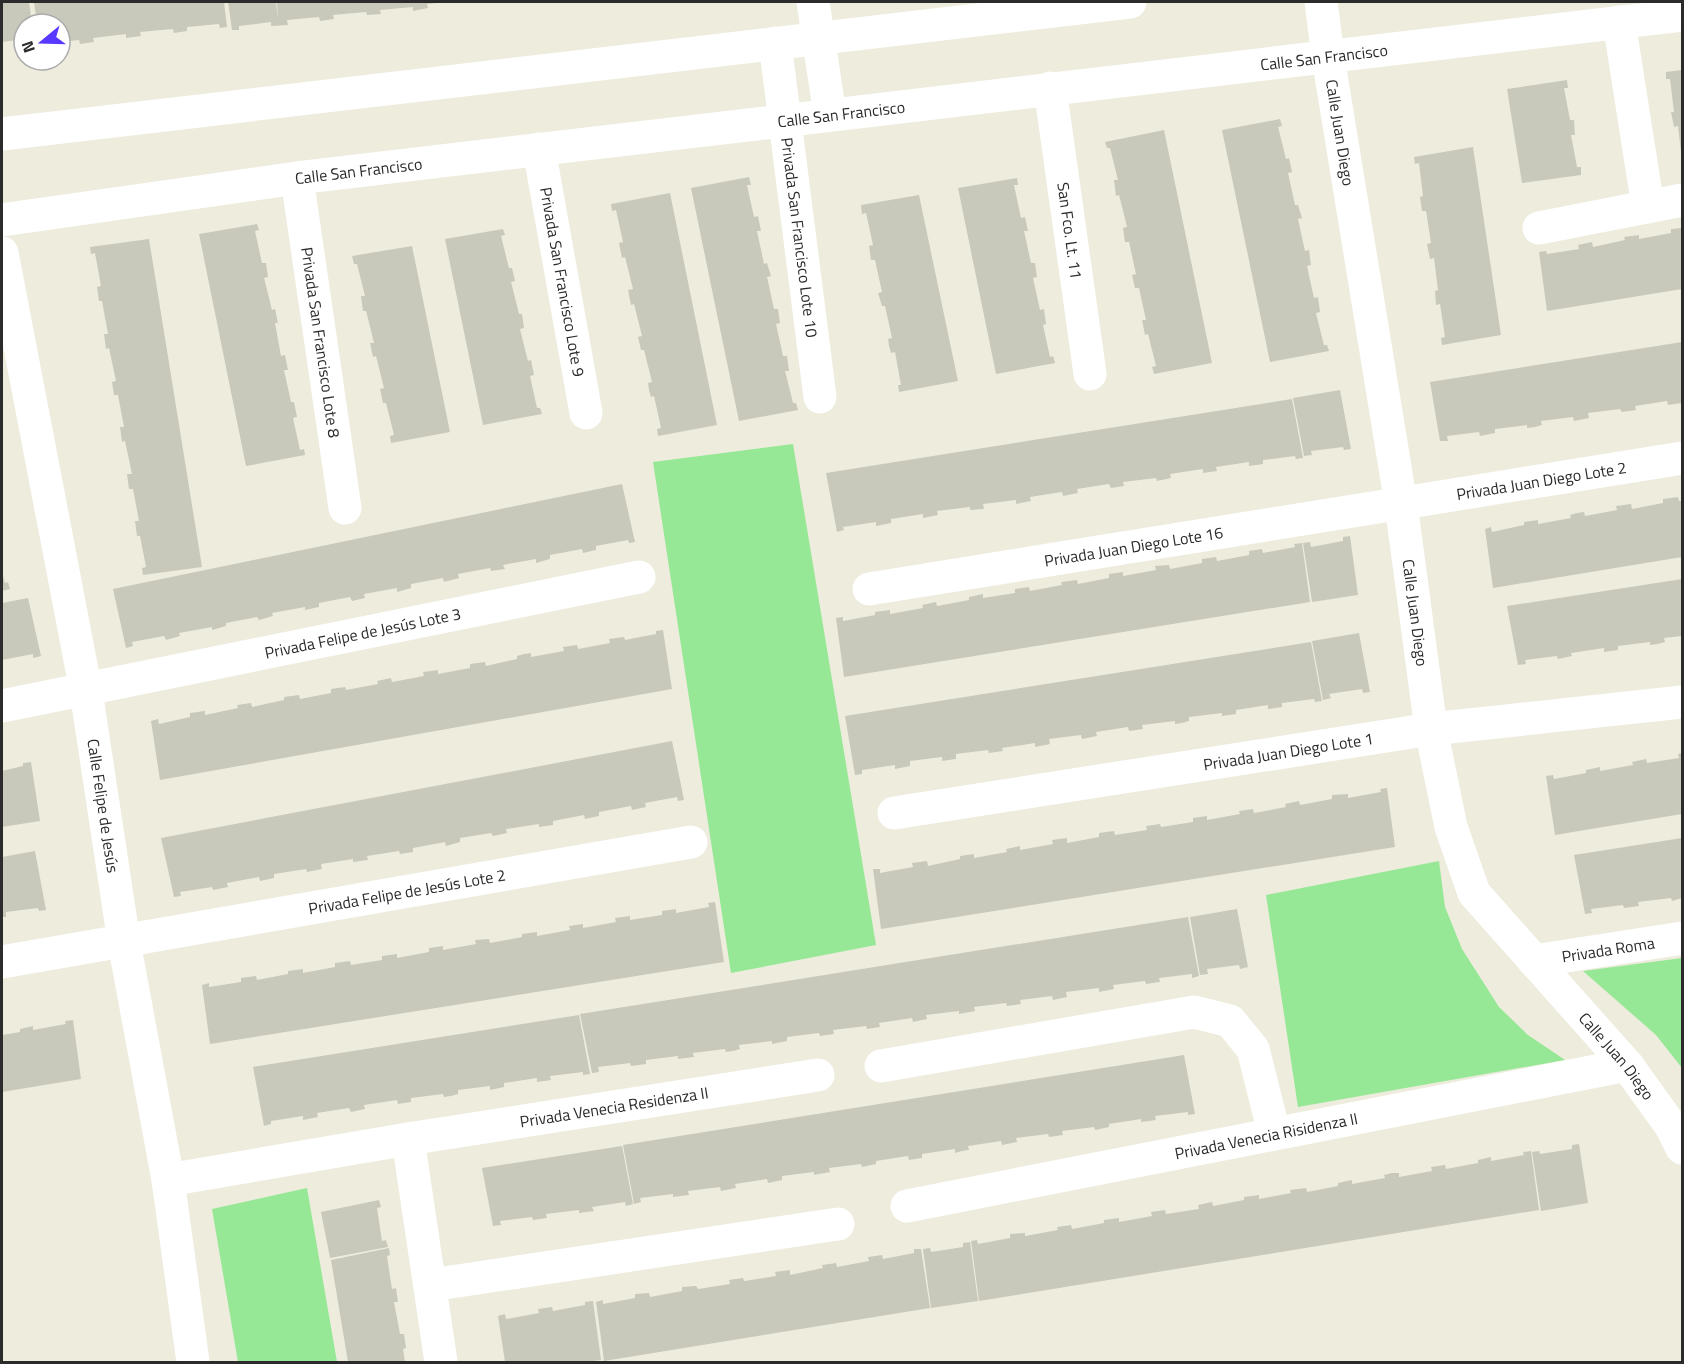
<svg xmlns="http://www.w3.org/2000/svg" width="1684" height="1364" font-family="'Titillium Web',sans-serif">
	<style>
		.green { fill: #96e896 }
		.building { fill: #c9c9bb }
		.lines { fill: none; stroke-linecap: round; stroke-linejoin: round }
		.street { stroke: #fff; stroke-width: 33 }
		.labels { text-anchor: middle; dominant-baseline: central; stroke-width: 4.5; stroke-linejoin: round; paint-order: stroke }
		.street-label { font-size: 16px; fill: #2b2b2b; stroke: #fff }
	</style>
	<rect width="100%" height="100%" fill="#eeecdd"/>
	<g class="green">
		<path d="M793 444 876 945 731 973 653 462Z"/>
		<path d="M1439 861 1445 907 1462 949 1499 1007 1528 1035 1565 1060 1298 1107 1266 895Z"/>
		<path d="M1682 958V1068L1656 1035 1583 971Z"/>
		<path d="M307 1188 337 1362H238L212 1209Z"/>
	</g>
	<g class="building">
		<path d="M2 2H29L32 24H24V39L2 42Z"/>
		<path d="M34 2H224L227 27 220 28 219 24 187 27V31L174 33 173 29 140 32 141 36 126 38V34L93 38 94 42 80 44 79 40 60 42V24H37Z"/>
		<path d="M228 2H276L278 20 277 2H438V3L427 4 428 8 413 11V7L380 10 381 14 367 15 366 12 333 15 334 19 320 21 319 17 287 20 288 25 271 26V22L239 26V30H232Z"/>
		<path d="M1682 70V152H1681L1678 126 1674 127 1671 112H1674L1670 79H1666V72Z"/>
		<path d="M1567 80 1568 88H1564L1570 120H1574L1575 135H1571L1577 167H1581V175L1522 183 1507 89Z"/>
		<path d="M1280 119 1282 126 1278 127 1286 159 1289 158 1292 172 1288 173 1295 205H1298L1302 218 1298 219 1305 251 1309 250 1311 265 1307 266 1314 298 1318 297 1320 312 1316 313 1324 345H1327L1329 351 1270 362 1222 130Z"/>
		<path d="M1164 130 1212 363 1154 374 1152 367 1156 366 1148 334 1145 335 1142 320H1146L1139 288H1135L1132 275 1136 274 1129 242H1125L1123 228 1127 227 1119 195 1116 196 1114 180H1118L1110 148H1107L1105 142Z"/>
		<path d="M1473 147 1501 335 1442 345 1441 338 1445 337 1440 304 1436 305 1435 291 1438 290 1434 258 1430 259 1427 244 1431 243 1426 211H1422L1420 197 1423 196 1419 163 1415 164 1414 157Z"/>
		<path d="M749 177 751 185H747L754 217 758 216 761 231H757L764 264 767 263 771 276 767 277 774 309H778L780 323 776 324 783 356H787L789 371H785L793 403H796L798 410 739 421 691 188Z"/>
		<path d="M1017 178 1018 185H1014L1021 218 1025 217 1028 231H1024L1031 263H1035L1037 277 1033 278 1040 310 1044 309 1046 324 1043 325 1050 357 1053 356 1055 363 996 374 958 188Z"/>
		<path d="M670 193 717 425 658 436 657 429 661 428 654 396 651 397 649 390 648 383 652 382 644 350H641L638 337 642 336 634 304 631 305 628 290 633 289 625 257 622 258 619 243 623 242 616 210 612 211 611 204Z"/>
		<path d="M919 195 958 381 899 392 898 385H901L895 352 891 353 889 346 888 339 892 338 885 306H882L878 293 882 292 875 260H871L869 246 873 245 866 213 862 214 861 205Z"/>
		<path d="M257 224 259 230 255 231 262 263H266L268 277 264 278 272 310 275 309 278 323H275L281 356 285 355 288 370H284L291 402H294L297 417 293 418 300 450 304 449 305 455 246 466 199 234Z"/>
		<path d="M1682 228V289L1547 311 1539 252 1546 251 1547 254 1579 249 1578 245 1592 242 1593 247 1625 240 1624 237 1639 235V239L1671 233V229Z"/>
		<path d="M503 229 505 235 501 236 509 268H512L515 281 511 282 519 314H522L524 328 520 329 528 361 531 360 534 375 530 376 537 408H540L542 414 483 425 445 239Z"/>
		<path d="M149 239 202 567 143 575 142 568 146 567 140 536H137L135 521H139L133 489H129L128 482 127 474H132L125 441 122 442 120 427H124L118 395H114L112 382 116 381 109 348 106 349 104 334H108L102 301H99L97 287 101 286 95 253 91 254 90 247Z"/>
		<path d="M412 246 450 432 391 443 390 436 394 435 386 403H383L380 389 384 388 376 356 373 357 370 343H374L366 311H363L361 296H365L357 264H354L352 256Z"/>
		<path d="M1682 342V403L1668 405 1667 401 1635 406 1636 410 1622 412 1620 409 1588 413 1589 418 1574 421 1573 417 1541 421 1542 425 1535 427 1527 428V425L1495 429V433L1480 436 1479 432 1447 436 1448 441H1440L1430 382Z"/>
		<path d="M1340 390 1351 449 1344 450 1343 447 1311 451 1312 455 1304 456 1293 398Z"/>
		<path d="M1292 399 1303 458 1296 459 1295 456 1263 460V464L1249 466V462L1216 467 1217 471 1203 473V469L1170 474 1171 478 1157 481 1156 478 1123 482 1124 486 1111 488 1109 484 1077 489 1078 493 1063 496 1062 492 1030 497 1031 501 1016 504V500L983 504 984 509 970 510V507L937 511 938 515 923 518V514L891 519V523L876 526V522L843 527 844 530 837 532 826 473Z"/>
		<path d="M622 484 635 542 629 543 628 540 596 546V550L583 553 582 549 550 555V559L536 563V559L503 565 505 569 491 571 490 568 458 574 459 578 444 582 443 578 411 584V588L397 592V588L364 594 365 598 352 601 350 597 319 603V607L305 610V607L272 613 273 616 259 620 257 617 226 623V626L212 630V627L179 633 180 636 166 640 164 636 132 642 133 646 126 648 113 589Z"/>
		<path d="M1678 497 1679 501H1682V557L1493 588 1485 529 1491 527 1492 532 1524 525V522L1538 520V524L1571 518 1570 515 1577 513 1584 512 1585 516 1617 510 1616 506 1631 504 1632 509 1663 503V499Z"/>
		<path d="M1350 536 1358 595 1312 602 1303 543 1310 542 1311 547 1343 541V537Z"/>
		<path d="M1302 543 1310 602 844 677 836 618 843 617V621L875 615V612L890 610V614L923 608 922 605 936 602 937 606 969 600V597L983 594V598L1015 593V589L1029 587 1030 591 1062 585 1061 582 1077 580 1078 584 1109 578V574L1123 572V576L1156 570 1155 566 1169 565 1170 569 1202 563V559L1216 557 1217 561 1249 555V551L1262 549 1263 553 1295 547 1294 544Z"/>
		<path d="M2 572 5 583 8 582 10 589 2 591Z"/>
		<path d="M1682 579V636L1664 638 1665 642 1658 644 1650 645V642L1618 646V650L1604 652V648L1571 653 1572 656 1558 659 1557 656 1525 660 1526 664 1518 665 1507 606Z"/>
		<path d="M28 598 41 656 33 658V654L2 660V603Z"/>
		<path d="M663 630 672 689 160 780 151 721 158 719 159 724 190 717V713L205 711V715L238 708 237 705 251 703 252 707 284 700V697L299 695 300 699 331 693V689L345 687 346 690 378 684 377 681 391 678 392 682 424 676 423 672 431 671 438 670V674L470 668V664L485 662 486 666 517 659V656L524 654 531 653V657L564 651 563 647 577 645 578 649 610 643 609 639 624 637 625 640 656 634V631Z"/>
		<path d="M1359 633 1370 692 1363 693 1362 689 1329 694 1331 698 1323 700 1312 641Z"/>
		<path d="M1311 642 1322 701 1315 702 1314 699 1282 703V707L1268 709V705L1236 710V714L1222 716V713L1189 717V721L1182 723 1175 724V721L1142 725 1143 729 1129 731 1128 727 1096 732 1097 736 1082 739 1081 735 1049 739 1050 744 1035 747V743L1002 748 1003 751 989 753 988 750 956 754V759L942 761V757L910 761V766L895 769V765L862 770V774L855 775 845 716Z"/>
		<path d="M672 741 684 800 678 801 677 797 645 803 646 807 632 810 631 806 599 812V816L585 819 584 815 553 821V825L539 827V824L506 829 507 833 493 836 491 833 460 838V842L446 846 445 842 413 848V852L400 854 399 851 367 856 368 860 353 862V859L321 864 322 869 307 872 306 869 274 874V878L260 881 259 877 227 883 228 887 213 890 212 887 180 892 181 896 174 897 161 838Z"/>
		<path d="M1682 753V814L1555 835 1546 776 1553 775 1554 779 1586 773V770L1600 767V771L1633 765 1632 762 1646 759 1647 763 1679 758 1678 754Z"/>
		<path d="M31 762 40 821 2 827V771L23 766V763Z"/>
		<path d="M1387 788 1395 847 881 929 873 869H880V873L913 867 912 863 927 861 928 866 960 859V856L974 854V858L1007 852 1006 849 1020 846V850L1053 844 1052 840 1067 838V843L1099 837V833L1114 831 1115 835 1147 830 1146 826 1160 824 1161 827 1193 822V818L1207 816V820L1240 814 1239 811 1253 809 1254 813 1286 807 1285 804 1299 801 1300 805 1332 799V795L1348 794V798L1381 792 1380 789Z"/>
		<path d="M1682 838V898L1672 901 1671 898 1638 902 1639 906 1624 908 1623 905 1591 909 1592 913 1585 914 1574 855Z"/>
		<path d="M35 851 46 910 39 911 38 908 6 912V917H2V857Z"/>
		<path d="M715 902 724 962 210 1044 202 985 209 983V987L241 982V978L256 976 257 980 288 974V971L295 970 303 969V973L335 967V963L350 961 351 965 382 960V956L397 954V958L429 952V948L443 946V950L476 944 475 940 489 939 490 943 522 937V934L537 932V936L570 930 569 926 583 924V928L616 922 615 918 630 916V920L662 915V911L676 909V913L709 907 708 903Z"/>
		<path d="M1237 909 1248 967 1240 969 1239 965 1207 969 1208 974 1200 975 1190 917Z"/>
		<path d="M1188 917 1199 976 1192 978V974L1159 978 1160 982 1146 984 1145 981 1113 985 1114 989 1099 992V988L1066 992 1067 997 1053 1000 1052 996 1020 1000 1021 1004 1007 1006 1006 1003 974 1007 975 1011 959 1014V1011L926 1015 927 1019 913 1022 912 1018 879 1023 880 1027 867 1029 866 1026 833 1030 834 1034 820 1036 819 1033 787 1037V1041L772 1044V1041L739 1045 740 1049 733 1051 726 1052 725 1049 693 1053 694 1057 678 1059V1056L646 1060V1064L631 1066 630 1063 598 1067 599 1072 592 1073 580 1014Z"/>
		<path d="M579 1015 590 1074 583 1075V1072L550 1076 551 1080 537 1082V1078L504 1083V1087L490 1090V1086L458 1090V1094L451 1096 444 1097 443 1094 411 1098V1102L398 1104 397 1100 364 1105 365 1109 351 1112 349 1108 317 1113 318 1117 303 1120V1116L271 1121V1124L264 1126 253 1067Z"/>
		<path d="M73 1020 81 1079 2 1092V1035L20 1032V1029L33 1026V1030L66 1024 65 1021Z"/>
		<path d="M1184 1055 1195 1114 1188 1115V1112L1155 1116 1156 1120 1141 1122V1119L1109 1124V1127L1095 1130 1094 1127 1062 1131 1063 1135 1049 1137 1048 1134 1016 1138 1017 1142 1002 1145 1001 1141 968 1146 969 1150 962 1151 955 1153V1149L922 1154V1158L909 1160 908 1156 876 1161V1164L862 1167 861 1164 829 1168 830 1172 814 1175V1172L782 1176V1180L768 1183 767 1179 735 1184 736 1188 721 1191 720 1187 688 1191 689 1195 673 1197V1194L640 1198 641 1202 634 1204 623 1145Z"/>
		<path d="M1579 1144 1588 1203 1541 1211 1532 1152 1539 1151 1540 1154 1572 1149V1145Z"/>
		<path d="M622 1146 633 1204 626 1206 625 1202 592 1207 594 1211 579 1213V1210L546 1214 547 1218 533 1220 532 1217 500 1221 501 1225 493 1226 482 1168Z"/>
		<path d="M1531 1151 1539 1210 979 1301 971 1241 977 1240 978 1244 1010 1238V1234L1025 1233V1236L1058 1230 1057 1227 1071 1225 1072 1229 1104 1223V1220L1119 1218V1222L1152 1216 1151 1212 1165 1210 1166 1214 1199 1209 1198 1205 1212 1202 1213 1206 1244 1200V1197L1259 1195V1199L1291 1193 1290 1190 1306 1188 1307 1192 1338 1186V1183L1352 1180V1184L1385 1178 1384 1175 1392 1173H1399V1177L1432 1171 1431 1167 1445 1165 1446 1169 1478 1163V1160L1491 1157V1161L1524 1155 1523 1152Z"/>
		<path d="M379 1200 381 1207 377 1208 382 1241 386 1240 388 1247 330 1258 321 1212Z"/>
		<path d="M970 1242 978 1301 931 1308 923 1249 930 1248 931 1252 963 1247V1243Z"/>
		<path d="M389 1248 390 1255 387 1256 392 1289 396 1288 398 1302H394L400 1334H404L406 1348 403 1349 405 1362H348L331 1260Z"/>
		<path d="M914 1249H921L930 1308 604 1361 596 1302 603 1300V1304L635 1298V1294L649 1293 650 1297 682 1291V1287L696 1286 698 1289 730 1284 729 1280 743 1278 744 1281 776 1276 775 1272 790 1270V1275L823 1268 822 1265 836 1263 837 1267 869 1261 868 1257 882 1255 883 1259 914 1253Z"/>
		<path d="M593 1301 601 1360 586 1362H505L498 1316 505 1314 506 1319 539 1313 538 1309 552 1307 553 1311 585 1305V1302Z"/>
	</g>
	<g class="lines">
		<g class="street">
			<path d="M813 2 830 115"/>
			<path id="s1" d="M1321 2 1328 57 1401 504 1431 729 1451 827 1474 893 1627 1065 1671 1126 1682 1148"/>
			<path d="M1619 22 1648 207"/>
			<path id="s2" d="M775 43 820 397"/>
			<path id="s3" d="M1050 88 1090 374"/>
			<path d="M2 134 1130 2"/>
			<path id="s4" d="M539 149 586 413"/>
			<path id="s5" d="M297 178 345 508"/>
			<path id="s6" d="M2 220 297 178 1682 15"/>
			<path d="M1539 228 1682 200"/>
			<path id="s7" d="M2 253 86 691 124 942 168 1180 193 1362"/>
			<path id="s8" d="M869 589 1682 458"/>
			<path id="s9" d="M2 706 639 577"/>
			<path id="s10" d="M894 813 1431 729 1682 702"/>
			<path id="s11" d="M1534 961 1682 938"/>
			<path id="s12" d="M2 962 691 842"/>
			<path d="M881 1066 1194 1012 1230 1021 1253 1049 1274 1133"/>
			<path d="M408 1139 441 1362"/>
			<path id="s13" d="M168 1180 408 1139 818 1075"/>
			<path id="s14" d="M907 1206 1627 1065"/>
			<path d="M431 1285 838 1224"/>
		</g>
	</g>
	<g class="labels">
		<g class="street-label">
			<text stroke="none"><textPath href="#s6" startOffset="1332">Calle San Francisco</textPath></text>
			<text stroke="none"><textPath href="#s6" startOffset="846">Calle San Francisco</textPath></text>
			<text stroke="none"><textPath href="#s1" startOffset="132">Calle Juan Diego</textPath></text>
			<text stroke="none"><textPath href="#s6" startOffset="360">Calle San Francisco</textPath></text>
			<text stroke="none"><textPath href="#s3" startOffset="144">San Fco. Lt. 11</textPath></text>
			<text stroke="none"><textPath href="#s2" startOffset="196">Privada San Francisco Lote 10</textPath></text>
			<text stroke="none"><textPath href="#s4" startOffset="135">Privada San Francisco Lote 9</textPath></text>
			<text stroke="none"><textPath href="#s5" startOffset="166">Privada San Francisco Lote 8</textPath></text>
			<text stroke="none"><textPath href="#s8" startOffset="681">Privada Juan Diego Lote 2</textPath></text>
			<text stroke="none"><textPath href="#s8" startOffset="268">Privada Juan Diego Lote 16</textPath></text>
			<text stroke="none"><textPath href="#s1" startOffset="618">Calle Juan Diego</textPath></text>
			<text stroke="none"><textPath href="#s9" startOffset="368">Privada Felipe de Jesús Lote 3</textPath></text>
			<text stroke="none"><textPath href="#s10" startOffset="399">Privada Juan Diego Lote 1</textPath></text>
			<text stroke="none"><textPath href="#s7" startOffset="562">Calle Felipe de Jesús</textPath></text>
			<text stroke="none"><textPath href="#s12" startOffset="411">Privada Felipe de Jesús Lote 2</textPath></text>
			<text stroke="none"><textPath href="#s11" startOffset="75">Privada Roma</textPath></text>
			<text stroke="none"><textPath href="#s1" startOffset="1122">Calle Juan Diego</textPath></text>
			<text stroke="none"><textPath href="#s13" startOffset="452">Privada Venecia Residenza II</textPath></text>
			<text stroke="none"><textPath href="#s14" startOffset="366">Privada Venecia Risidenza II</textPath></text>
		</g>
	</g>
	<rect width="1684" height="1364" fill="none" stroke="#2b2b2b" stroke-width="6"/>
	<g transform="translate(42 42) rotate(251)"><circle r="28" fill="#ffffff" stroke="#aaaaaa" stroke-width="1.5"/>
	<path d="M0-4.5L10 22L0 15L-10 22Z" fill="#5739ff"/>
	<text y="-9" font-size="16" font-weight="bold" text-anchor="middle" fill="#2b2b2b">N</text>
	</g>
</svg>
